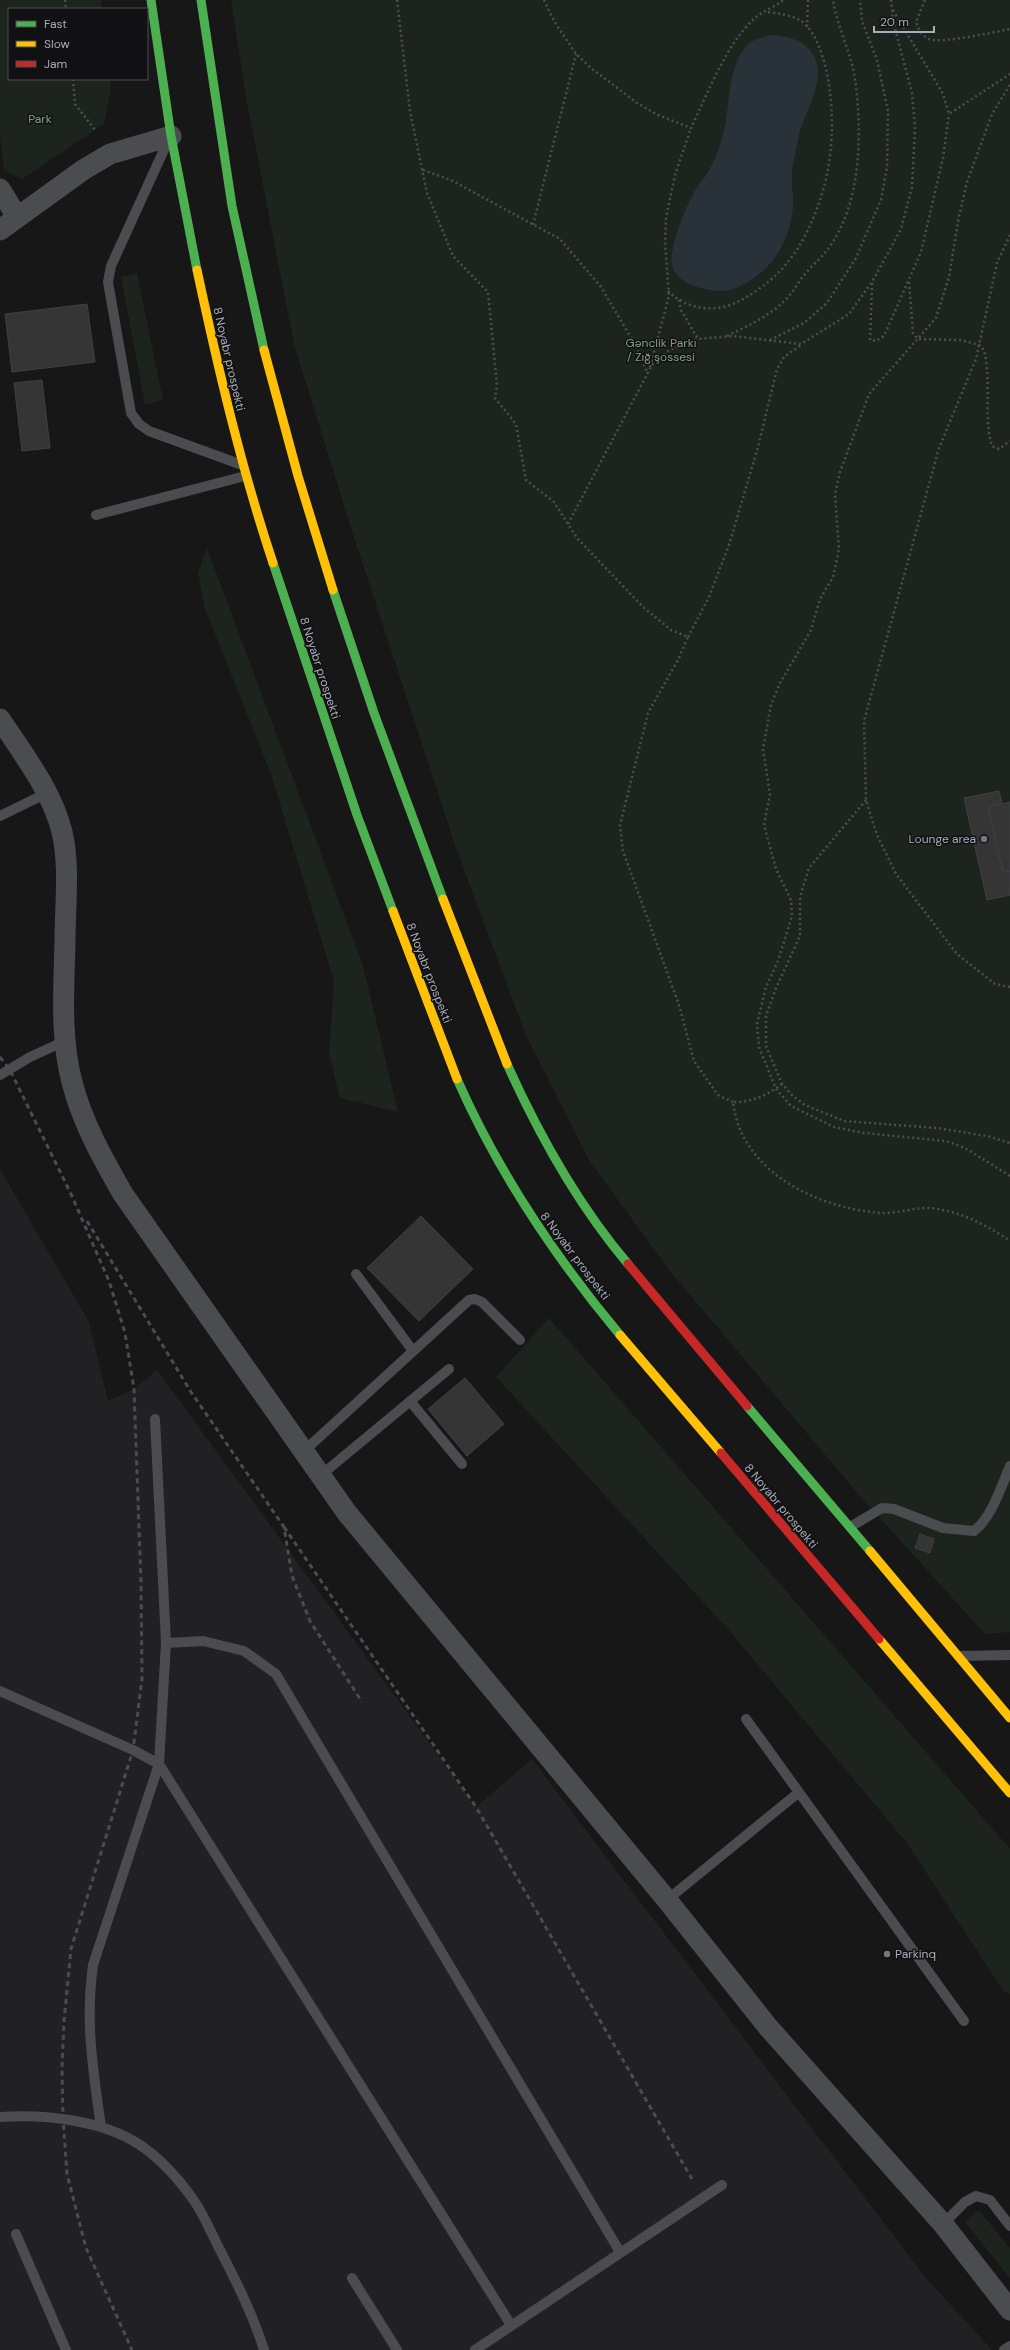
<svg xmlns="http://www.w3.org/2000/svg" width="1010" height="2350" font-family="'DM Sans',sans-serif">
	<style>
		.built { fill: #212123 }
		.green { fill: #1d241e }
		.water { fill: #2a3239 }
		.building { fill: #353536; stroke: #3f4043 }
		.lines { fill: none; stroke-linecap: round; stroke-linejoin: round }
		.path { stroke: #4d4e52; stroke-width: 2.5; stroke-dasharray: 2 3; stroke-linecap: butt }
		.lane { stroke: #4b4c50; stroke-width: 10 }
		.street { stroke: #4b4c50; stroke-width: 21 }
		.fast { stroke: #4caf50; stroke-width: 9 }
		.slow { stroke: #ffc107; stroke-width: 9 }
		.jam { stroke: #c62828; stroke-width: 9 }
		.rail { stroke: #4b4c4f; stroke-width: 3; stroke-dasharray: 5 4; stroke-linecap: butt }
		.poi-dot { fill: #757880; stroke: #111113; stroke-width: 1.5 }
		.labels { text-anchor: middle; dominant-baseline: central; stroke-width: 3; stroke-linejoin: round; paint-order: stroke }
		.park-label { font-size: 12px; fill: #7fa381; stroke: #111113 }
		.street-label { font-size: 12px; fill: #a8adb8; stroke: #111113 }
		.poi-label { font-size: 12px; fill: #a8adb8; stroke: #111113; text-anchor: end }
	</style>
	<rect width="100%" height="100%" fill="#171717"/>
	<path class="built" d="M0 1169 89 1322 108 1401 134 1389 157 1370 476 1807 532 1759 925 2277 992 2350H0Z"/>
	<g class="green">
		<path d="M0 0H101L102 9H9V79H110L111 88 104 124 22 179 4 170 0 137Z"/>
		<path d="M231 0H1010V1632L985 1634 860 1496 674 1276 590 1162 525 1033 457 851 351 528 294 344 247 103Z"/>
		<path d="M137 273 163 400 145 405 121 277Z"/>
		<path d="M207 548 363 966 398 1112 340 1098 329 1053 334 981 271 774 204 606 198 573Z"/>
		<path d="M549 1318 1010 1849V1994L1004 1992 907 1843 727 1628 496 1377Z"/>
		<path d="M979 2210 1010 2249V2278L965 2222Z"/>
	</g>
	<path class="water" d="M772 35C790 36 810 42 816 61 824 87 803 114 798 139 796 151 792 165 792 177 791 187 794 197 793 206 791 235 776 265 751 280 742 286 730 292 718 291 701 289 677 284 672 265 668 248 688 201 698 186 705 177 711 169 715 158 720 146 724 134 726 121 730 97 729 70 744 49 750 39 761 38 772 35Z"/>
	<g class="building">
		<path d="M87 304 95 362 12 372 5 314Z"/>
		<path d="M42 380 50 448 22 451 14 383Z"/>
		<path d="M999 791 1002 804 988 807 1003 872 1010 871V895L987 900 964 798Z"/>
		<path d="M1010 802V871L1003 872 988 807Z"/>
		<path d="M421 1216 473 1269 419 1321 367 1268Z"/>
		<path d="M465 1378 504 1424 467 1456 428 1409Z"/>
		<path d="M920 1534 934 1539 930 1553 915 1548Z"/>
	</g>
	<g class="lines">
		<g class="path">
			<path d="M65 0 66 9"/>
			<path d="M397 0 410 111 427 193 453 256 488 292 497 385 495 398 516 424 526 480 554 502 577 538 643 607 671 630 688 637 678 660 648 713 620 825 623 851 679 1005 694 1061 718 1095 733 1102"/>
			<path d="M544 0 554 21 576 54 591 68 637 103 658 115 691 128C707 95 727 42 755 18 763 11 775 7 783 0"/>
			<path d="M925 0 916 22C918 29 921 35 929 39 940 44 995 32 1010 29"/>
			<path d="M893 10 943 94 949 114 1010 74"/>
			<path d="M807 27 808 0"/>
			<path d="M73 79 75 104 95 130"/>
			<path d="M1010 85 992 114 967 182 959 216 949 277 936 318 869 394 840 472 835 494 839 549 833 577 820 599 811 630 780 683 771 705 763 749 770 794 764 825 776 869 791 900 792 916 778 961 766 987 757 1024 759 1047 776 1089 791 1106 834 1127 864 1133 946 1141 965 1148 1010 1176"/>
			<path d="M423 170 451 180 560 239 601 287 633 341 648 374"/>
			<path d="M533 225 576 54"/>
			<path d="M1010 235 997 263 976 359 939 448 864 721 866 800 877 835 896 874 957 954 995 984 1010 987"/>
			<path d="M909 282 913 333 918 339 960 340 979 345 984 350C992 381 983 417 992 446L999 449 1010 441"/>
			<path d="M872 283 870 340 876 341 884 336 921 252 943 158 949 114"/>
			<path d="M668 291C686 309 713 313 735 303 763 290 786 269 801 243 831 190 838 132 827 73 823 56 817 36 805 24 796 15 776 13 765 12"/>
			<path d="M679 300 681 310 698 339"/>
			<path d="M727 336C749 325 771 316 788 297 795 290 799 280 806 273 813 264 824 256 830 246 862 201 862 131 855 79 851 52 837 27 833 0"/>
			<path d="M770 340 804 323 827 303 856 258 881 200 887 167 888 111 877 60 862 21 860 0"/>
			<path d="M650 367 669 296 665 242 666 218 675 175 691 128"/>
			<path d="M568 524 652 365 669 350 698 339 733 336 801 344 849 314 872 282 901 229 912 187 915 128 912 93 893 21 891 0"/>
			<path d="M688 637 709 597 729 545 758 447 777 369 784 357 801 345"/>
			<path d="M866 800 809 868 800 897V936L776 988 766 1016V1046L782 1084 793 1096 805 1105 844 1121 937 1128 987 1136 1010 1143"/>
			<path d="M782 1084C768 1095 750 1103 733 1102 741 1172 817 1208 881 1213 900 1214 919 1205 938 1209 963 1213 990 1227 1010 1241"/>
		</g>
		<g class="lane">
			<path d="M168 141 111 266 108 282 131 413 139 424 149 431 242 465"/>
			<path d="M96 515 245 476"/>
			<path d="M0 816 47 793"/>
			<path d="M0 1075 30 1057 65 1041"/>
			<path d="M356 1274 413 1351"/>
			<path d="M410 1401 462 1464"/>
			<path d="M303 1452 469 1300 475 1299 482 1302 520 1340"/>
			<path d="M320 1476 449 1369"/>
			<path d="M850 1527 882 1508 894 1509 943 1528 974 1531C992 1517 1001 1487 1010 1466"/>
			<path d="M166 1643 203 1641 244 1651 276 1674 620 2252"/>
			<path d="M960 1656 1010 1655"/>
			<path d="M0 1691 133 1750 159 1764 511 2325"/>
			<path d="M746 1719 964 2021"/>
			<path d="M667 1900 798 1793"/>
			<path d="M0 2117C44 2114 103 2120 140 2145 161 2159 181 2182 195 2202 205 2217 212 2235 220 2250 237 2283 253 2315 264 2350"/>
			<path d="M101 2127C93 2069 85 2023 93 1965L159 1764 166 1643 155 1419"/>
			<path d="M943 2224 965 2202 976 2196 990 2200 1010 2226"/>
			<path d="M16 2234 66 2350"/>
			<path d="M352 2278 397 2350"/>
			<path d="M475 2350 722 2185"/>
			<path d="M1004 2350 1010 2346"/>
		</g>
		<g class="street">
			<path d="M0 189 17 217"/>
			<path d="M0 230 83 170 110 154 171 136"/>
			<path d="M0 719C23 754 52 791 62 832 70 865 65 907 65 941 64 987 60 1037 72 1082 82 1122 103 1159 123 1194L347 1513 667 1900 768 2027 943 2224 1010 2310"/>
		</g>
		<g class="fast">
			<path d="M151 0 171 136 197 270"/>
			<path d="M201 0 232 206 264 350"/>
			<path d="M273 563 357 815 393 911"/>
			<path d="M333 590 374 713 443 899"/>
			<path d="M507 1064C539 1135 578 1205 628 1264"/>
			<path d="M457 1079C498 1172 555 1257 620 1335"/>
			<path d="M747 1406 870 1551"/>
		</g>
		<g class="slow">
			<path d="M197 270C218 368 241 467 273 563"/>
			<path d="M264 350 298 476 333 590"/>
			<path d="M443 899 507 1064"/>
			<path d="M393 911 457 1079"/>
			<path d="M620 1335 721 1453"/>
			<path d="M870 1551 1010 1718"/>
			<path d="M879 1639 1010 1793"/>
		</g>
		<g class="jam">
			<path d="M628 1264 747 1406"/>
			<path d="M721 1453 879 1639"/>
		</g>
		<g class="rail">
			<path d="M0 1057 10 1070 71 1194 109 1281 125 1333 134 1389 141 1583 142 1679 133 1750 71 1949 64 2021 62 2069 63 2118 67 2174 86 2248 132 2350"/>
			<path d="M87 1221 191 1392 284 1527 292 1576 310 1621 362 1702"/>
			<path d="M284 1527 476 1807 692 2179"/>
		</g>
	</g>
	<g class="poi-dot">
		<circle cx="984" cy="839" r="4"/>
		<circle cx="887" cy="1954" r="4"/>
	</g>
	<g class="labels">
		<g class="park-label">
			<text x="40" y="119">Park</text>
			<text x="661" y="343">Gənclik Parkı<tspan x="661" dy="14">/ Zığ şossesi</tspan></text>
		</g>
		<g class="street-label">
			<text transform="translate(229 359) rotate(77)">8 Noyabr prospekti</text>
			<text transform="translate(320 668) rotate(72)">8 Noyabr prospekti</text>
			<text transform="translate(429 973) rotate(69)">8 Noyabr prospekti</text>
			<text transform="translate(575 1256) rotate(53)">8 Noyabr prospekti</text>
			<text transform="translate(781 1506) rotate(50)">8 Noyabr prospekti</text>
		</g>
		<g class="poi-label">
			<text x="976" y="839">Lounge area</text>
			<text x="895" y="1954" text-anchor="start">Parkinq</text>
		</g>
	</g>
	<rect x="8" y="8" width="140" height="72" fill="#111113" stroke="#4d4f55"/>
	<rect x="16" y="21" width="20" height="6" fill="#4caf50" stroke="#4d4f55"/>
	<text x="44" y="28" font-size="12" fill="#a8adb8">Fast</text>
	<rect x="16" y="41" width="20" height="6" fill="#ffc107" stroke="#4d4f55"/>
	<text x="44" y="48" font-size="12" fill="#a8adb8">Slow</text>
	<rect x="16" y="61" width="20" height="6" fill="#c62828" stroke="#4d4f55"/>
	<text x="44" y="68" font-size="12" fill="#a8adb8">Jam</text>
	<path d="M874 26v6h60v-6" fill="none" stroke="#a8adb8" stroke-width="2"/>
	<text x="880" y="26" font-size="12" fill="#a8adb8" stroke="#111113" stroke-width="3" paint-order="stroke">20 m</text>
</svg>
